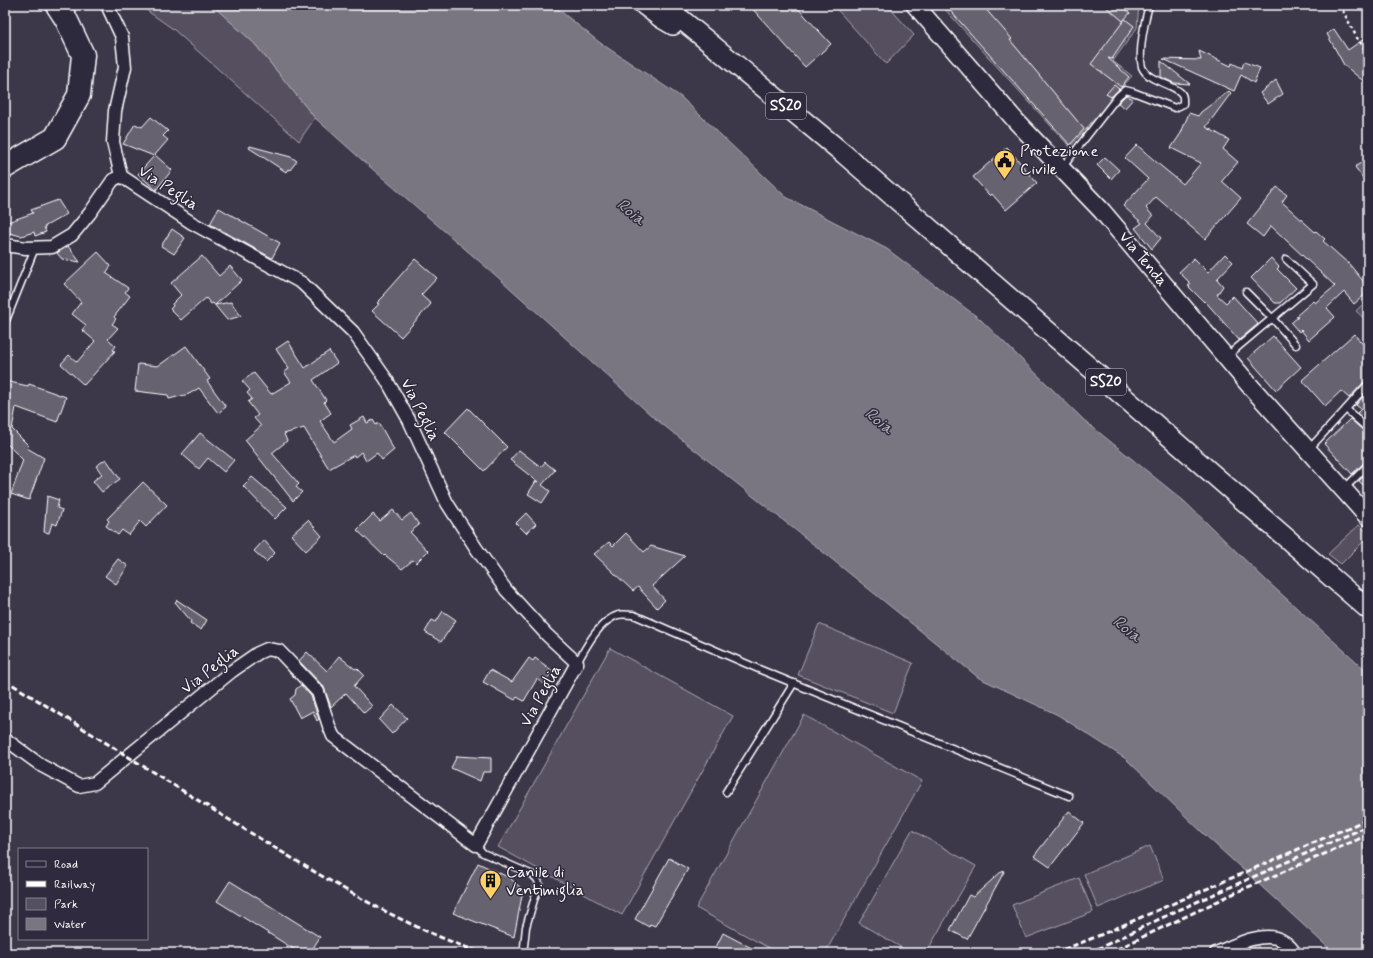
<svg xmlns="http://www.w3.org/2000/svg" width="1373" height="958" font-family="Mynerve,sans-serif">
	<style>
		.green { fill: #555060; stroke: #aaa8b0 }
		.water { fill: #797682; stroke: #afadb4 }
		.building { fill: #666270; stroke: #fff }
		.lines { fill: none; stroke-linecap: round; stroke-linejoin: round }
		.lane-casing { stroke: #fff; stroke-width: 9 }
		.street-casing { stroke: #fff; stroke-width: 15 }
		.secondary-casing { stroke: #fff; stroke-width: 20 }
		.primary-casing { stroke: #fff; stroke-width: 22 }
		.highway-casing { stroke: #fff; stroke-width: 25 }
		.path { stroke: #fff; stroke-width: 2.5; stroke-dasharray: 3 3; stroke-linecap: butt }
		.lane { stroke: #2f2a3d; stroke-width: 6 }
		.street { stroke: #2f2a3d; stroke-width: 12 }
		.secondary { stroke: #2f2a3d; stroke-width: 17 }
		.primary { stroke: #2f2a3d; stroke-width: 19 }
		.highway { stroke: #2f2a3d; stroke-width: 22 }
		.rail { stroke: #fff; stroke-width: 3; stroke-dasharray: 6 3; stroke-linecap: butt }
		.labels { text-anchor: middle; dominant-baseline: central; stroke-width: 3; stroke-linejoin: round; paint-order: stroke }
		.shield { fill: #2f2a3d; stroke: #c1bfc5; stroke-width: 1 }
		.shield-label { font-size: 15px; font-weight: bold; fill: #fff }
		.poi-label { font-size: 16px; fill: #fff; stroke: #2f2a3d; text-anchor: start }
		.street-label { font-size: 16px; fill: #fff; stroke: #2f2a3d }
		.water-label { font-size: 17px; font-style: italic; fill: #b5b4ba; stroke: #2f2a3d }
	</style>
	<rect width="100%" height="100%" fill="#3c3749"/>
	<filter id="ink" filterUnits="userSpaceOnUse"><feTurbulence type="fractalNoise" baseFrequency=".025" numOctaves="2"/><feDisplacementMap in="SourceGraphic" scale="8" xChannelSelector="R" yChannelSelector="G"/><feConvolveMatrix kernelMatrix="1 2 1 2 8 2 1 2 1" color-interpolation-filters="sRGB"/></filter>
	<g filter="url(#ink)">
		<g class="green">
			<path d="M139 5H212L254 43 315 118 299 141 173 29Z"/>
			<path d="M833 5H887L914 35 886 64Z"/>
			<path d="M941 5H1139L1137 28 1113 61 1132 76 1070 147Z"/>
			<path d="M1368 299V322L1356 311Z"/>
			<path d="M1359 525 1368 533V537L1341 564 1328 554Z"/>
			<path d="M819 624 913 663 893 713 798 675Z"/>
			<path d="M610 648 733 716 622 915 498 847Z"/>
			<path d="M804 715 922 781 825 953H778L696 908Z"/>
			<path d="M912 830 976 866 926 953H911L859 923Z"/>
			<path d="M1150 846 1164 880 1098 908 1084 874Z"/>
			<path d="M1079 878 1093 912 1026 938 1012 905Z"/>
			<path d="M1256 944 1263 953H1234Z"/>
		</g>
		<path class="water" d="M212 5H553L599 42 681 97 786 197 887 249 980 319 1085 421 1184 501 1268 582 1368 672V953H1334L1205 835 1126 759 1058 715 979 678 818 548 652 416 501 280 362 160 315 118 254 43Z"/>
		<g class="building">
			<path d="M749 5H795L831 44 805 67Z"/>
			<path d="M945 5H982L1012 39 1010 40 1084 129 1070 145Z"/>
			<path d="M1104 5H1121L1130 13 1123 21Z"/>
			<path d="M1125 19 1134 26 1112 59 1108 58 1129 77 1121 87 1091 64Z"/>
			<path d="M1334 29 1348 50 1368 36V85L1344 65 1327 34Z"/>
			<path d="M1199 51 1231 66 1232 63 1242 68 1244 62 1260 68 1254 83 1241 75 1234 91 1163 59 1201 60Z"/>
			<path d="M1161 61 1190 84 1174 83 1161 77Z"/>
			<path d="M1276 80 1283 94 1268 104 1260 93Z"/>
			<path d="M1114 85 1119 89 1111 97 1106 94Z"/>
			<path d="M1229 91 1231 93 1206 127 1229 140 1223 149 1238 162 1222 181 1241 198 1205 239 1156 197 1146 208 1153 216 1147 223 1161 238 1152 249 1135 228 1142 223 1123 206 1148 179 1125 158 1137 145 1162 167 1183 184 1201 163 1171 148 1181 133 1189 113 1198 116 1201 112Z"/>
			<path d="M1126 95 1133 99 1125 108 1118 103Z"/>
			<path d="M151 117 168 131 163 136 168 140 155 155 172 170 156 190 138 174 154 156 123 144 135 124 142 127Z"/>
			<path d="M250 146 291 157 297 161 290 170 288 169 286 172 249 148Z"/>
			<path d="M1007 147 1037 183 1006 210 992 194 990 196 973 177Z"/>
			<path d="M1105 157 1119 170 1111 179 1097 165Z"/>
			<path d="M1368 158V185L1355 167Z"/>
			<path d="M1277 187 1287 195 1282 202 1315 232 1316 231 1325 239 1323 241 1350 265 1368 287V292L1354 304 1344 292 1327 308 1335 317 1309 340 1301 330 1299 332 1291 323 1298 317 1296 316 1313 301 1315 303 1335 286 1271 226 1263 237 1247 224Z"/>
			<path d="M58 200 67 214 44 227 46 232 35 236 34 232 21 236 5 232V223L33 213 31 210Z"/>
			<path d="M219 208 280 243 272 258 210 224Z"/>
			<path d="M172 229 185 238 174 254 161 246Z"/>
			<path d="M68 246 80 262 62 259 57 253Z"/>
			<path d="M98 252 111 266 106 273 128 288 125 292 130 296 114 317 116 319 112 324 118 328 108 339 116 346 113 350 115 351 84 385 61 364 69 355 77 362 95 341 82 330 86 325 72 314 81 302 64 284Z"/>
			<path d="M1225 254 1233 262 1217 279 1223 286 1217 295 1226 303 1233 296 1258 324 1239 340 1205 301 1204 302 1188 286 1191 284 1179 272 1194 258 1208 272Z"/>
			<path d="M202 256 219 276 230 266 242 280 215 305 231 302 241 316 227 320 213 303 211 304 206 298 181 320 170 309 173 306 172 304 181 295 171 283Z"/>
			<path d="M1271 258 1279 267 1277 269 1296 288 1280 303H1275L1251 278Z"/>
			<path d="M415 259 437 278 421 295 431 304 401 337 372 311 379 304 377 303 385 295 384 294Z"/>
			<path d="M1354 334 1368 350V380L1365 381 1349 398 1341 391 1325 406 1302 380Z"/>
			<path d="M1273 336 1301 367 1276 390 1248 358Z"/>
			<path d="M288 341 305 368 329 351 337 363 313 380 326 400 324 402 331 413 320 421 334 442 352 429 350 425 364 417 367 423 373 420 376 425 379 423 394 450 382 460 377 453 366 461 361 452 355 457 354 455 329 469 304 428 284 434 287 441 272 453 299 484 296 487 302 492 293 501 245 440 261 426 254 418 258 415 248 402 252 399 247 393 250 390 242 381 254 373 271 394 291 382 284 372 289 369 276 349Z"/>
			<path d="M186 346 210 379 207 381 226 407 218 413 199 388 189 394 169 399 168 395 135 391 138 364 158 366Z"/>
			<path d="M5 381 28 386 29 384 66 397 57 422 16 407 12 429 29 446 27 448 44 458 29 500 11 494 23 460 5 442Z"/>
			<path d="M1368 391V423L1357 413 1361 409 1356 405Z"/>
			<path d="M468 408 507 447 484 471 445 432Z"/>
			<path d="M1350 419 1365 432 1368 433V461L1365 462 1352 474 1324 444Z"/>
			<path d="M200 433 234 460 224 472 208 458 199 469 182 454Z"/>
			<path d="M519 450 541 467 545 462 555 470 542 485 550 491 542 503 528 494 536 481 538 482 510 460Z"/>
			<path d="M106 459 120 479 102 492 93 481 102 474 96 466Z"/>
			<path d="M1368 471V490L1359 481Z"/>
			<path d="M252 477 287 507 275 519 243 486Z"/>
			<path d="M143 482 167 505 146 527 140 521 129 535 122 530 118 535 106 526 109 521 107 519Z"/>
			<path d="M47 496 59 500 57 508 62 510 57 525 52 523 49 533 44 532Z"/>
			<path d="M393 510 402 520 411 513 419 525 410 532 428 551 416 563 413 560 402 569 385 555 384 556 357 530 373 514 380 521Z"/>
			<path d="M526 513 536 524 526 533 516 523Z"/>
			<path d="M308 520 322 536 306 551 291 535Z"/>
			<path d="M626 533 644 552 651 546 685 556 652 586 665 600 657 608 638 587 633 591 594 554 609 542 613 546Z"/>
			<path d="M264 540 275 553 266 562 254 551Z"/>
			<path d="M118 559 128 566 116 584 105 576Z"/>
			<path d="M177 600 207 620 201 630 190 623 191 621 175 602Z"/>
			<path d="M443 611 456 620 441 642 425 632 432 620 436 622Z"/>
			<path d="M307 652 327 671 339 656 355 669 357 668 364 675 354 686 372 706 364 713 346 693 331 707 324 687 299 661Z"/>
			<path d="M529 658 533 661 535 658 553 671 543 684 537 679 524 701 517 697 515 700 483 682 490 670 512 682Z"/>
			<path d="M301 685 311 696 319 719 317 721 313 711 300 718 290 699 295 695 296 689Z"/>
			<path d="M393 705 407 718 392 734 379 720Z"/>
			<path d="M457 756 491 758V772H483L480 781 451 768Z"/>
			<path d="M1069 811 1084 823 1050 867 1034 856Z"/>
			<path d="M669 858 688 869 655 926 650 924 649 927 635 919Z"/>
			<path d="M478 863 510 878 523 890 514 937 453 913Z"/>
			<path d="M1003 870 1004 872 967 939 950 930 969 895 973 897Z"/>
			<path d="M230 881 320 937 310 953H300L217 901Z"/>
			<path d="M723 933 761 953H713Z"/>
		</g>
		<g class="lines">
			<defs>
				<g id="lane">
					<path d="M1062 168 1118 96 1125 90 1133 92 1175 108 1183 104C1183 100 1184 96 1181 93 1172 83 1148 82 1142 67 1138 53 1145 19 1149 5"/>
					<path d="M1246 292 1272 318 1296 345"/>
					<path d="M5 323 35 248"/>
					<path d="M1226 357 1313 284 1286 259"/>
					<path d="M1346 409 1368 384"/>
					<path d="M1309 449 1346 409 1368 429"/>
					<path d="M1344 489 1368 465"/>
					<path d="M577 663C586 647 599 621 618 615 622 614 629 615 634 615L761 670 1069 796"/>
					<path d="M726 792 794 683"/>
					<path d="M476 845 483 853 533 875 537 879 539 883 526 927 524 946"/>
				</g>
				<g id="street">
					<path d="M5 245 26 248 52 247 72 235 90 213 113 180 121 176"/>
					<path d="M5 739 42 766 79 786 95 783 232 671 258 653 267 649 279 651 318 692 329 726 333 736 476 845 577 663 547 635 506 590 476 548 447 503 409 420 386 379 353 332 302 283 192 223 121 176 113 142 115 111 125 67 122 37 107 5"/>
					<path d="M1216 953C1233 946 1258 933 1276 938 1284 940 1291 947 1295 953"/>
				</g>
				<path id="secondary" d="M915 5 1016 121 1102 211 1251 387 1368 517"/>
				<g id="primary">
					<path d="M644 5 661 18 673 25"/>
					<path d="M664 5 844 154 1368 609"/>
				</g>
				<path id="highway" d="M5 167 55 138 79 95 83 55 66 19 57 5"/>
			</defs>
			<use href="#lane" class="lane-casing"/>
			<use href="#street" class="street-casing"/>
			<use href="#secondary" class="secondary-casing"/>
			<use href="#primary" class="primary-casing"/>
			<use href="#highway" class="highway-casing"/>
			<path class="path" d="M1340 5 1357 38 1368 53"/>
			<use href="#lane" class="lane"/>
			<use href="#street" class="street"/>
			<use href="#secondary" class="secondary"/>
			<use href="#primary" class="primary"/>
			<use href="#highway" class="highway"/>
			<g class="rail">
				<path d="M5 680C84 729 162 778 241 827 318 874 396 924 482 953"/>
				<path d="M1055 953 1098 936 1368 819"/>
				<path d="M1089 953 1172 913 1368 826"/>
				<path d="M1109 953 1239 891 1368 835"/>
			</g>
		</g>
	</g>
	<defs>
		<symbol id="civic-pin" viewBox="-11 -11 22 30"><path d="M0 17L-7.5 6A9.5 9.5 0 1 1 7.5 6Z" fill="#ffd166" stroke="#2f2a3d"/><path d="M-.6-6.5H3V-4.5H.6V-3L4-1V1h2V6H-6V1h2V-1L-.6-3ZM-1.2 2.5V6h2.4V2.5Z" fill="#111"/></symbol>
		<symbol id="building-pin" viewBox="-11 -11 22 30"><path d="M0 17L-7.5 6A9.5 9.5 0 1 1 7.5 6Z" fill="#ffd166" stroke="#2f2a3d"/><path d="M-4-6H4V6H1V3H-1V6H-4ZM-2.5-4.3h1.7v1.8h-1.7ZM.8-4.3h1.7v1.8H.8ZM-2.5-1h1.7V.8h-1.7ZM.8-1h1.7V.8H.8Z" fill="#111"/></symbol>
	</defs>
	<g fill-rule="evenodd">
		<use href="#civic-pin" x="992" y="148" width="25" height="34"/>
		<use href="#building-pin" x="478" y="868" width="25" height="34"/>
	</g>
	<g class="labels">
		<g class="shield">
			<rect x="766" y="93" width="40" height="26" rx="3"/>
			<rect x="1086" y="369" width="40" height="26" rx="3"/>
		</g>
		<g class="shield-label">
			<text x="786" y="106">SS20</text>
			<text x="1106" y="382">SS20</text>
		</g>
		<g class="poi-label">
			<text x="1020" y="151">Protezione<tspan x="1020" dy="18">Civile</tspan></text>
			<text x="506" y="872">Canile di<tspan x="506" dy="18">Ventimiglia</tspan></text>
		</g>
		<g class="street-label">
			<text transform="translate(168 188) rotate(33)">Via Peglia</text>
			<text transform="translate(1143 259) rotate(50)">Via Tenda</text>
			<text transform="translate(420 410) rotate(63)">Via Peglia</text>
			<text transform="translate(210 670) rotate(-38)">Via Peglia</text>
			<text transform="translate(541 696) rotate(-61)">Via Peglia</text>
		</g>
		<g class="water-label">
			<text transform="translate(631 212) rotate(40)">Roia</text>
			<text transform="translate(879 421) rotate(40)">Roia</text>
			<text transform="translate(1127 629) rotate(40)">Roia</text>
		</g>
	</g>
	<rect width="1373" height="958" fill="none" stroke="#2f2a3d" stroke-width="20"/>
	<rect x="10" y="10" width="1353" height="938" fill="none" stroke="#fff" stroke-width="1.5" filter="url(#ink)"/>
	<rect x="18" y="848" width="130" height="92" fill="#2f2a3d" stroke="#827f8b"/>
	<rect x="26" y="861" width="20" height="6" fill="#2f2a3d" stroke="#827f8b"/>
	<text x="54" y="868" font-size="12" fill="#ffffff">Road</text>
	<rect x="26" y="881" width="20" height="6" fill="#ffffff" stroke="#827f8b"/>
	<text x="54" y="888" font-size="12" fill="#ffffff">Railway</text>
	<rect x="26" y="898" width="20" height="12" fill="#555060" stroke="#827f8b"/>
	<text x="54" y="908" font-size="12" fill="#ffffff">Park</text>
	<rect x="26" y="918" width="20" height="12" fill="#797682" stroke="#827f8b"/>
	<text x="54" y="928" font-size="12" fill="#ffffff">Water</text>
</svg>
